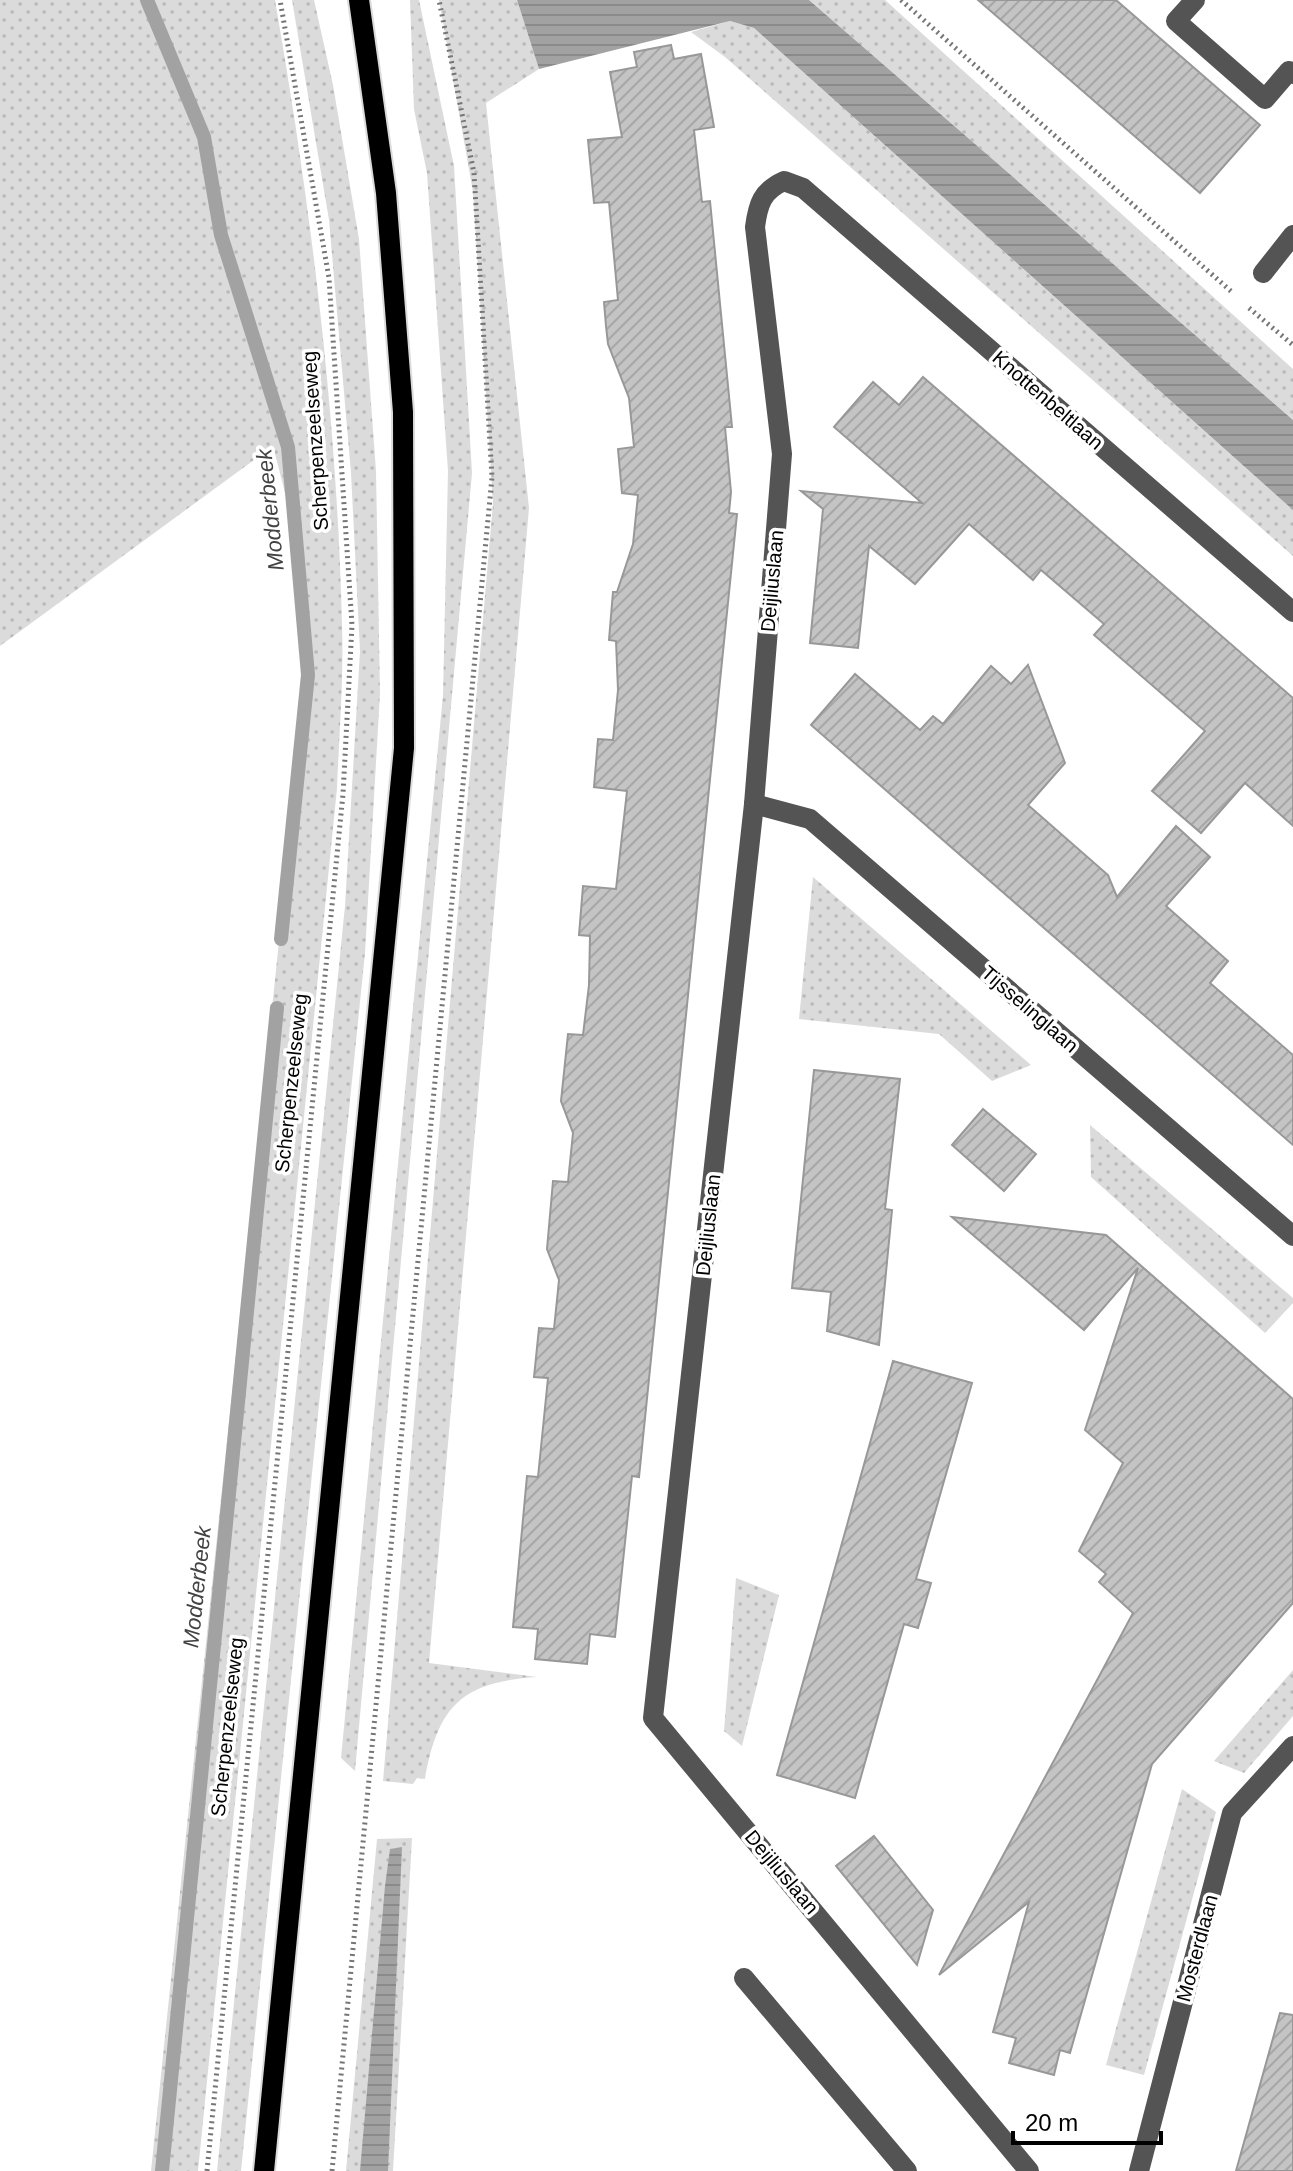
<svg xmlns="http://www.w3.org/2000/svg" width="1293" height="2171" font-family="Helvetica,sans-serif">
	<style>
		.grass { fill: url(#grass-dots) }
		.water { fill: url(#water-rules) }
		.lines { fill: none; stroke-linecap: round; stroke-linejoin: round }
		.stream { stroke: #a2a2a2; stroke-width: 14 }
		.building { fill: url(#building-hatch); stroke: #989898; stroke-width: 2 }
		.major-casing { stroke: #dbdbdb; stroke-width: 24 }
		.path { stroke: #767676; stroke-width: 5; stroke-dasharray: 2 4; stroke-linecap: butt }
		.minor { stroke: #545454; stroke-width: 20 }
		.major { stroke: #000; stroke-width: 20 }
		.labels { text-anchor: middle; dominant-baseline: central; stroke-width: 7; stroke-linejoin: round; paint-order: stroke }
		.street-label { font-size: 20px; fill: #000; stroke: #fff }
		.water-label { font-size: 22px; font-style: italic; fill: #434343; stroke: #fff }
	</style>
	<defs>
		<pattern id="grass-dots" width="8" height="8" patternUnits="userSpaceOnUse" patternTransform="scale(2)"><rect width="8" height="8" fill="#dbdbdb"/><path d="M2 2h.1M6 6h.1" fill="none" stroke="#bababa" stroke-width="1.8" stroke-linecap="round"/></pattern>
		<pattern id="water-rules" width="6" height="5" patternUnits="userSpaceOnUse" patternTransform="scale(2)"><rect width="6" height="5" fill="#a2a2a2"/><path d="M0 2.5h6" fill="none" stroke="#8a8a8a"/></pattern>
		<pattern id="building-hatch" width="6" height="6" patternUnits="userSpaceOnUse" patternTransform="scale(2)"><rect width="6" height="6" fill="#c4c4c4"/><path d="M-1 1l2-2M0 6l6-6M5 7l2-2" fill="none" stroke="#a7a7a7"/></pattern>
	</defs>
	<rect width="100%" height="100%" fill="#fff"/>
	<g class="grass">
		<path d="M0 0H275C311 207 337 415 342 625 344 679 339 734 337 788L198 2171H151L304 701 301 555 273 446 0 646Z"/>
		<path d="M292 0H314L333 85 359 239 376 471 380 693 365 953 241 2171H217L345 906 360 651 351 473 329 220Z"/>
		<path d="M410 0H419L454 166 472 473 355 1771 341 1758 443 695 448 471 427 173 414 109Z"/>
		<path d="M439 0H517L539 69 486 103 529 508 429 1663 537 1677C463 1682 438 1705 425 1779L417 1778 413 1784 383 1781 493 503 473 192Z"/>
		<path d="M809 0H885L1293 369V420Z"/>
		<path d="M730 21 754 28 1293 510V556L725 57 691 32Z"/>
		<path d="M813 877 1031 1065 992 1081 939 1034 799 1019Z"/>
		<path d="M1090 1125 1293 1298V1303L1265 1333 1091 1177Z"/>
		<path d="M736 1578 779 1595 742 1746 724 1731Z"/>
		<path d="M1293 1670V1716L1244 1773 1214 1761Z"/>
		<path d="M1182 1789 1216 1812 1144 2075 1106 2065Z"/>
		<path d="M412 1838 393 2171H346L377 1839Z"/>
	</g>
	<g class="water">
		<path d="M517 0H809L1293 420V510L754 28 730 21 539 69Z"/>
		<path d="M402 1847 388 2171H360L385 1886 390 1849Z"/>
	</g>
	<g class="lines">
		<g class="stream">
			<path d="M147 0 204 137 221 235 288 447 308 675 281 939"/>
			<path d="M162 2171 277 1008"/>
		</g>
	</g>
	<g class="building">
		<path d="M978 0H1116L1260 125 1200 193Z"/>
		<path d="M671 45 674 59 701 54 714 127 694 130 702 202 710 201 732 427H725L731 492 729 513 737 514 639 1477 632 1476 615 1637 590 1634 587 1664 535 1659 538 1629 513 1627 527 1476 538 1477 548 1378 534 1377 539 1328 554 1329 559 1280 547 1249 553 1181 568 1182 573 1133 561 1101 568 1034 583 1035 589 985 590 936 579 935 583 886 616 889 627 791 594 787 598 739 613 740 618 690 616 641 609 640 613 592H617L633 544 638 495 622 493 618 449 634 447 629 398 608 344 606 326 604 302 618 300 609 202 594 203 588 140 622 137 610 72 637 67 634 52Z"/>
		<path d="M923 377 1293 698V826L1245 783 1201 833 1152 791 1205 731 1094 635 1104 624 1041 570 1033 580 969 524 915 584 869 546 858 648 810 643 823 509 801 491 922 503 834 427 873 382 899 405Z"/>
		<path d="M1028 665 1065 763 1028 805 1108 875 1117 897 1176 826 1210 857 1166 906 1228 961 1210 983 1293 1055V1145L811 725 855 674 920 730 933 716 943 724 991 666 1011 684Z"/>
		<path d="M814 1070 900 1079 885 1209 892 1210 879 1345 827 1331 831 1292 792 1288Z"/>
		<path d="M983 1109 1036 1154 1004 1191 952 1145Z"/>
		<path d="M952 1217 1106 1235 1293 1399V1603L1152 1764 1070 2053 1060 2050 1054 2075 1009 2063 1016 2038 993 2032 1029 1902 939 1975 1133 1613 1099 1582 1106 1574 1079 1551 1123 1463 1085 1430 1138 1268 1084 1330Z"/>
		<path d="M893 1361 972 1383 916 1579 931 1583 918 1628 904 1624 855 1798 777 1775Z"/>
		<path d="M874 1836 933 1910 917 1965 836 1866Z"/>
		<path d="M1280 2013 1293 2015V2171H1236Z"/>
	</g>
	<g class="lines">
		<defs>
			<path id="major" d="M264 2171 404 748 403 412 386 193 359 0"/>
		</defs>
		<use href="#major" class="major-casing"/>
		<g class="path">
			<path d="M901 0 1233 293"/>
			<path d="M1249 308 1293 345"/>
			<path d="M207 2171 343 794 352 625 329 278 280 0"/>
			<path d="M332 2171 492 477 474 173 439 0"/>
		</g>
		<g class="minor">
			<path d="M1195 0 1176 21 1265 99 1289 71 1293 74"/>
			<path d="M1263 273 1293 235"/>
			<path d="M754 804 810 819 1293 1236"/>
			<path d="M744 1978 907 2171"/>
			<path d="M1029 2171 653 1718 754 804 782 454 755 227C758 204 762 191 784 181L803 188 1293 612"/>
			<path d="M1139 2171 1232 1813 1293 1746"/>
		</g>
		<use href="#major" class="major"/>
	</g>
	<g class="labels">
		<g class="street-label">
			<text transform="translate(1048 400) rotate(41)">Knottenbeltlaan</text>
			<text transform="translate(315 441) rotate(-94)">Scherpenzeelseweg</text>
			<text transform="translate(772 581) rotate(-85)">Deijliuslaan</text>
			<text transform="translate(1030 1009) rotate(41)">Tijsselinglaan</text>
			<text transform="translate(291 1083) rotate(-84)">Scherpenzeelseweg</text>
			<text transform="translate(708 1225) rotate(-84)">Deijliuslaan</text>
			<text transform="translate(227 1727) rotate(-84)">Scherpenzeelseweg</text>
			<text transform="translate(782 1872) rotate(50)">Deijliuslaan</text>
			<text transform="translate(1197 1948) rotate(-75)">Mosterdlaan</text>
		</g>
		<g class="water-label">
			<text transform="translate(270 510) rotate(-96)">Modderbeek</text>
			<text transform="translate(197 1587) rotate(-84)">Modderbeek</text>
		</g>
	</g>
	<path d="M1013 2131v12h148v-12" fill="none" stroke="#000000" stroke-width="4"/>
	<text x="1025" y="2131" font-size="24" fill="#000000" stroke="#ffffff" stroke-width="6" paint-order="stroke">20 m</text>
</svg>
